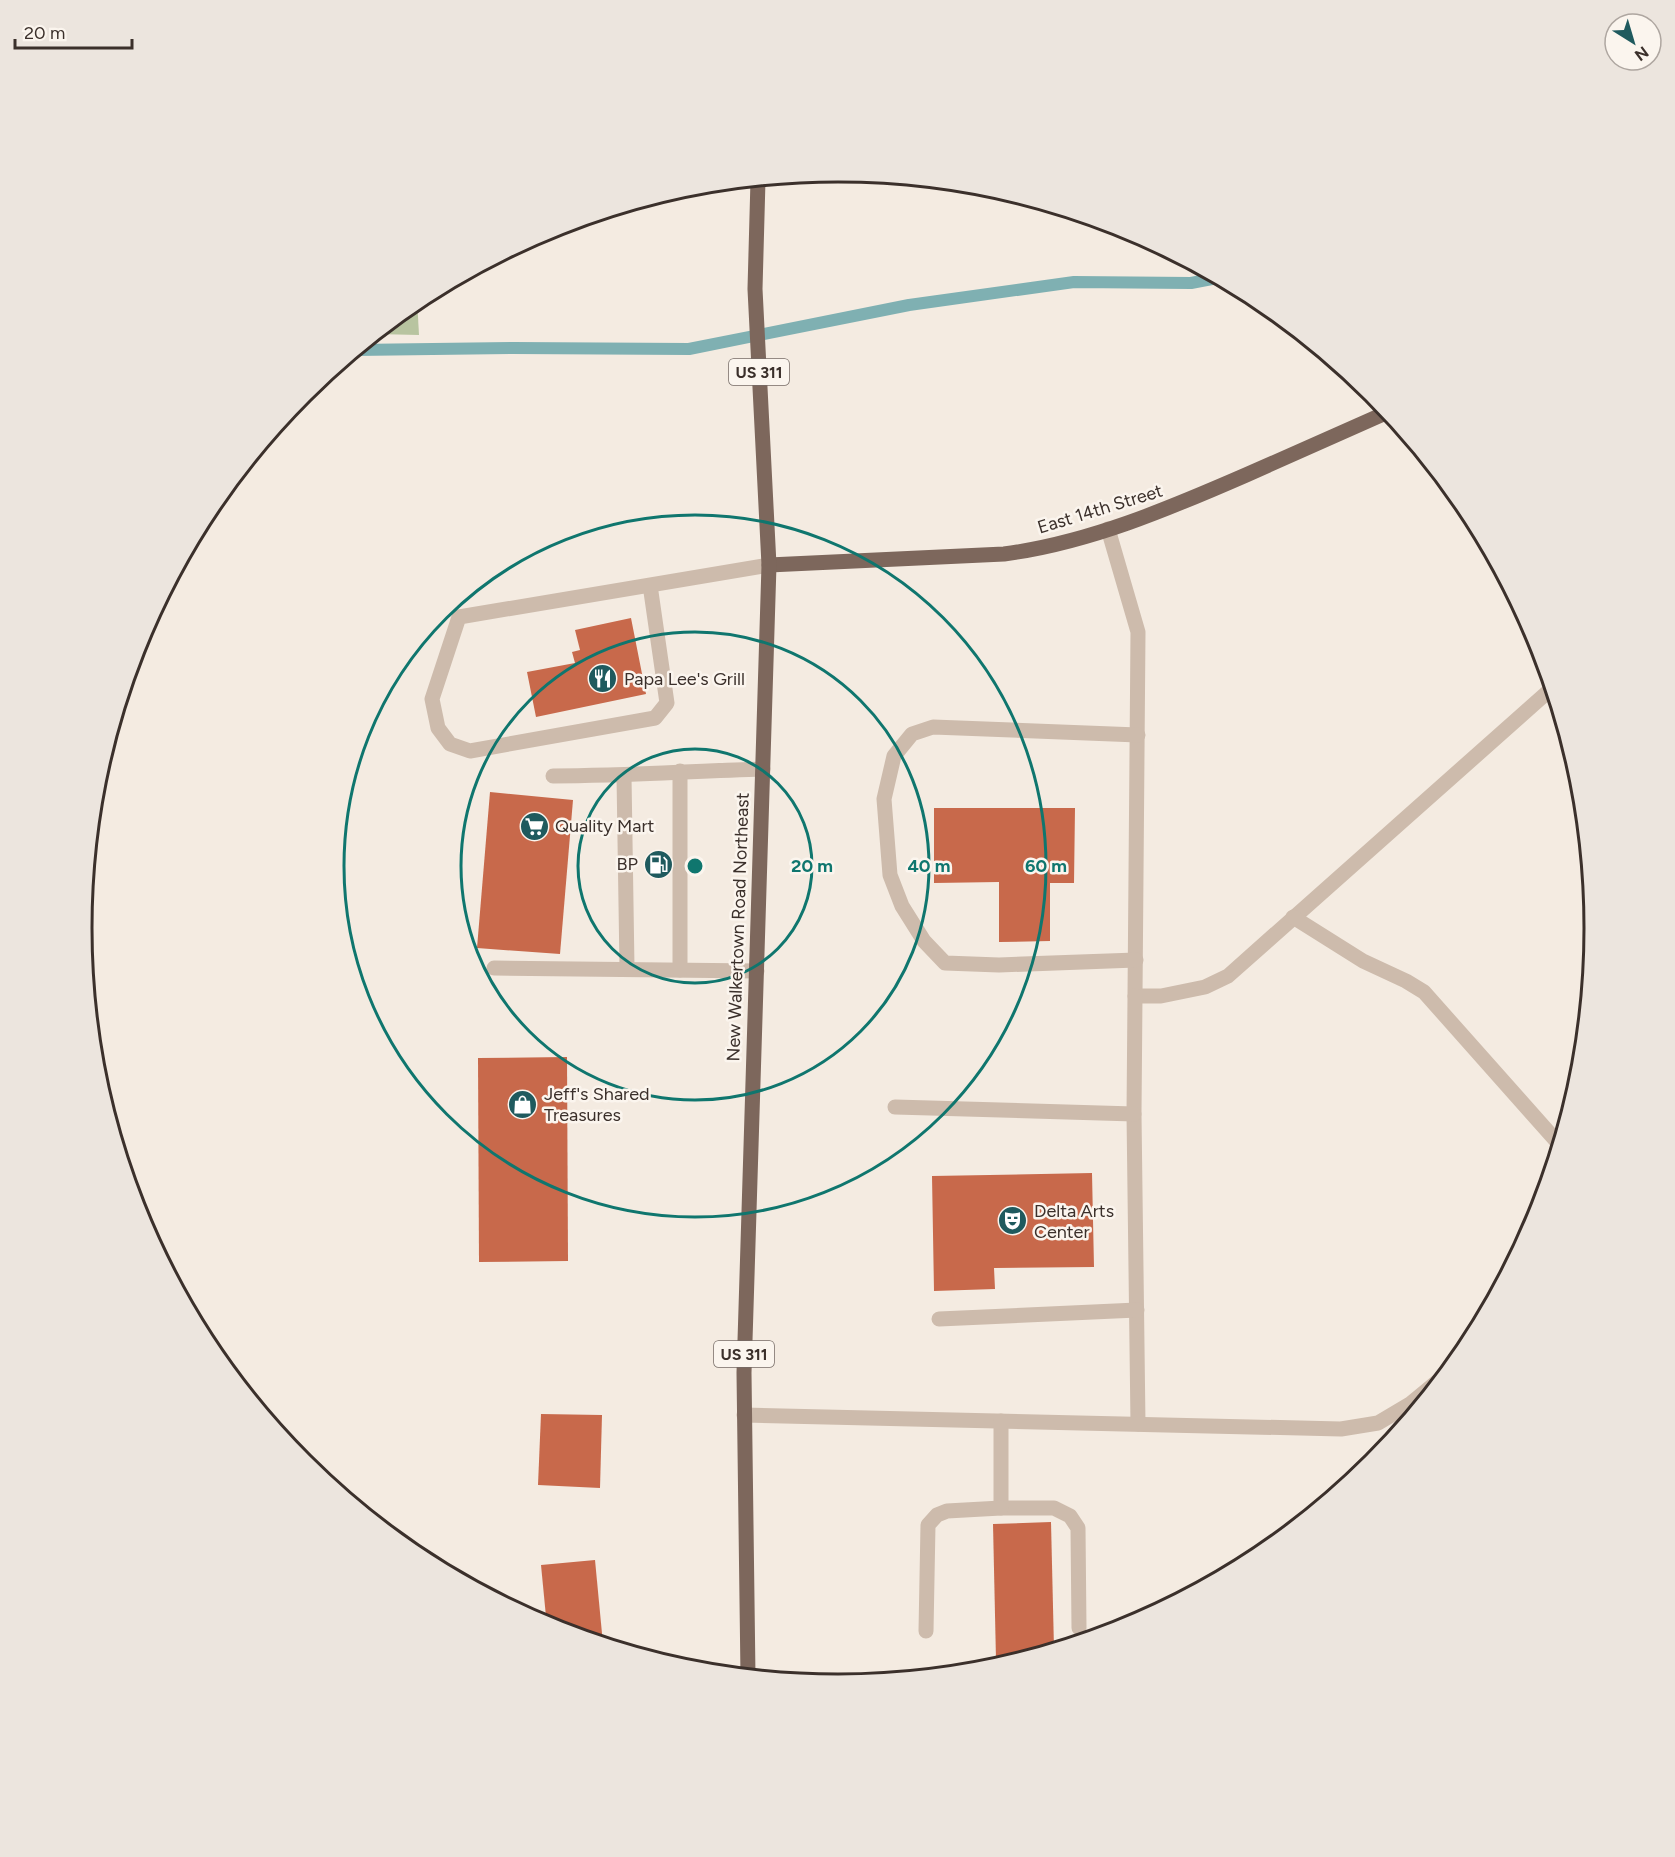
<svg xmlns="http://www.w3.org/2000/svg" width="1675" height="1857" font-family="Figtree,sans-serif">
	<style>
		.green { fill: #b8c4a0 }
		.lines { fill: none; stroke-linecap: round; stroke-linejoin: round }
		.stream { stroke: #7fb0b2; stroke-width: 12 }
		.building { fill: #c8694b }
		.minor { stroke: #cdbbac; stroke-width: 15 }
		.major { stroke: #7d675c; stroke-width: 15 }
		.ring { fill: none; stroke: #0f766e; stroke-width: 3 }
		.labels { text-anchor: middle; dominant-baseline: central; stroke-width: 5; stroke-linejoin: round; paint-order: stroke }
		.shield { fill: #fbf5ee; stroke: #756b66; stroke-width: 1.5 }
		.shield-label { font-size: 16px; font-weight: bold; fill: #3b302b }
		.street-label { font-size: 18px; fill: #3b302b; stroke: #fbf5ee }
		.poi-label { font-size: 18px; fill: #3b302b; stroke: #fbf5ee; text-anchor: start }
		.rim { fill: none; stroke: #3b302b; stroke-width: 3 }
		.centre { fill: #0f766e; stroke: #fbf5ee; stroke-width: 3 }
		.ring-label { font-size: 18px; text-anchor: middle; font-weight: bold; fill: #0f766e; stroke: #fbf5ee; stroke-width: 5; stroke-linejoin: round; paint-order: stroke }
	</style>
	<rect width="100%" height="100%" fill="#f4ebe1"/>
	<path class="green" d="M417 299 419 335 375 334Z"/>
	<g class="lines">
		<path class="stream" d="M355 350 513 348 689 349 909 305 1074 282 1191 283 1217 278"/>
	</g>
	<g class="building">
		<path d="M631 618 646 694 536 717 527 672 575 663 572 652 580 650 575 630Z"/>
		<path d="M490 792 573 800 560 954 477 948Z"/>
		<path d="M934 808H1075L1074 883H1050V941L999 942V882L934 883Z"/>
		<path d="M567 1057 568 1261 479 1262 478 1058Z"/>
		<path d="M1092 1173 1094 1267 994 1268 995 1289 934 1291 932 1176Z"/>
		<path d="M541 1414 602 1415 600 1488 538 1485Z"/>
		<path d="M1051 1522 1054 1649 1022 1659 996 1660 993 1524Z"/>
		<path d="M595 1560 603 1644 547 1627 541 1565Z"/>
	</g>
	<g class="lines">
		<g class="minor">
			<path d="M1108 529 1138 632 1135 996H1161L1205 987 1228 976 1551 689"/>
			<path d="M650 585 667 703 655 718 470 751 450 744 438 728 432 699 459 617 769 565"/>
			<path d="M553 776C623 776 693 771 763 769"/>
			<path d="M624 776 627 968"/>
			<path d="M1293 917 1363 961 1406 981 1424 992 1559 1144"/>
			<path d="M1136 960 999 965 945 963 924 941 902 906 890 875 884 799 894 756 912 734 933 727 1138 735"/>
			<path d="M494 968 757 971"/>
			<path d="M680 970V771"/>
			<path d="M1135 996 1134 1114 1138 1424"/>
			<path d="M895 1107 1134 1114"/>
			<path d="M939 1319 1137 1310"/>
			<path d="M744 1415 1341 1429 1378 1423 1410 1404 1444 1376"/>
			<path d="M1001 1421V1508H1054L1070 1516 1078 1528 1079 1628"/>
			<path d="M926 1631 928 1525 937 1515 947 1511 1001 1508"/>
		</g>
		<g class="major">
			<path d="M769 565 1004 554C1088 543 1168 509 1246 475 1293 454 1340 433 1388 412"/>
			<path d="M748 1676 744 1373 769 565 755 289 758 180"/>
		</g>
	</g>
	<g class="ring">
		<circle cx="695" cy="866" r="117"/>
		<circle cx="695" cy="866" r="234"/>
		<circle cx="695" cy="866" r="351"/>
	</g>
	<defs>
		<symbol id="restaurant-disc" viewBox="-11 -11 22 22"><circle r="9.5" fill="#1f5a5e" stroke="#fbf5ee"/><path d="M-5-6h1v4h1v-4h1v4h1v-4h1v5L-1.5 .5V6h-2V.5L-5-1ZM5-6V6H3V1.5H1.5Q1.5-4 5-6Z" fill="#fff"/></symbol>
		<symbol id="supermarket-disc" viewBox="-11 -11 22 22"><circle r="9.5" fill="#1f5a5e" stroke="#fbf5ee"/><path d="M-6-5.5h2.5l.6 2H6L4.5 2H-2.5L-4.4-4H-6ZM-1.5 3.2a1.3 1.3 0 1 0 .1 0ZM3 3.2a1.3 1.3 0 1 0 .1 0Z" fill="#fff"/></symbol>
		<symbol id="fuel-disc" viewBox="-11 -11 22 22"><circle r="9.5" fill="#1f5a5e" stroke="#fbf5ee"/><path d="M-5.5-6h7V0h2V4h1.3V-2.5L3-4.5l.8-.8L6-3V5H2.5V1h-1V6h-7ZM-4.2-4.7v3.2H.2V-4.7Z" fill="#fff"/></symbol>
		<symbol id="shop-disc" viewBox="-11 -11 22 22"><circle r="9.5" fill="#1f5a5e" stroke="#fbf5ee"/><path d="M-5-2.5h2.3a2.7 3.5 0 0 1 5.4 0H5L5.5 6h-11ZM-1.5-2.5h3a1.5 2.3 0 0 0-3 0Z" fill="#fff"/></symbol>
		<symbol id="theatre-disc" viewBox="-11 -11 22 22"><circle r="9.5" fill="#1f5a5e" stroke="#fbf5ee"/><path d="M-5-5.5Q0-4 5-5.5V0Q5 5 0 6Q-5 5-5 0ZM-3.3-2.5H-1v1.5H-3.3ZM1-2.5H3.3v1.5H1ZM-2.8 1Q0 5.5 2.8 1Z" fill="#fff"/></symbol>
	</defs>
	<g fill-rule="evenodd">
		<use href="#restaurant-disc" x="586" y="662" width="33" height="33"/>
		<use href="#supermarket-disc" x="518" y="810" width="33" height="33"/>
		<use href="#fuel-disc" x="642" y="848" width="33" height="33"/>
		<use href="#shop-disc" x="506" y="1088" width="33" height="33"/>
		<use href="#theatre-disc" x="996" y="1204" width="33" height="33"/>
	</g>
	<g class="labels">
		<g class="shield">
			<rect x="729" y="359" width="60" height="26" rx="4.5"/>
			<rect x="714" y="1341" width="60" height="26" rx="4.5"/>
		</g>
		<g class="shield-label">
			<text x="759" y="372">US 311</text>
			<text x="744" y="1354">US 311</text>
		</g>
		<g class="street-label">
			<text transform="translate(1100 509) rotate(-17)">East 14th Street</text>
			<text transform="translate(738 927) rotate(-88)">New Walkertown Road Northeast</text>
		</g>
		<g class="poi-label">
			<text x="624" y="679">Papa Lee's Grill</text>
			<text x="555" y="826">Quality Mart</text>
			<text x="638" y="864" text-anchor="end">BP</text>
			<text x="544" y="1094">Jeff's Shared<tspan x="544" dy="21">Treasures</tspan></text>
			<text x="1034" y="1211">Delta Arts<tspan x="1034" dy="21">Center</tspan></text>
		</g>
	</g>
	<path d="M0 0H1675V1857H0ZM92 928a746 746 0 1 1 1492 0a746 746 0 1 1-1492 0Z" fill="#ece5de" fill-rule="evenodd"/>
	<path class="rim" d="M92 928a746 746 0 1 1 1492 0a746 746 0 1 1-1492 0Z"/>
	<circle cx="695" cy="866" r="9" class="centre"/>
	<g class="ring-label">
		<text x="812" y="872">20 m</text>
		<text x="929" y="872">40 m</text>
		<text x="1046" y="872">60 m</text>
	</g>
	<g transform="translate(1633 42) rotate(143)"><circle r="28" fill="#fbf5ee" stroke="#aea6a0" stroke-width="1.5"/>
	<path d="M0-4.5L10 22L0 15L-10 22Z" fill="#1f5a5e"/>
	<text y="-9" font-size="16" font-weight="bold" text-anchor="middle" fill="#3b302b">N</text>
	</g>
	<path d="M15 39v9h117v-9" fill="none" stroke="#3b302b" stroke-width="3"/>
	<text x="24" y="39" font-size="18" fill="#3b302b" stroke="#fbf5ee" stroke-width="4.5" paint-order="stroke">20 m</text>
</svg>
